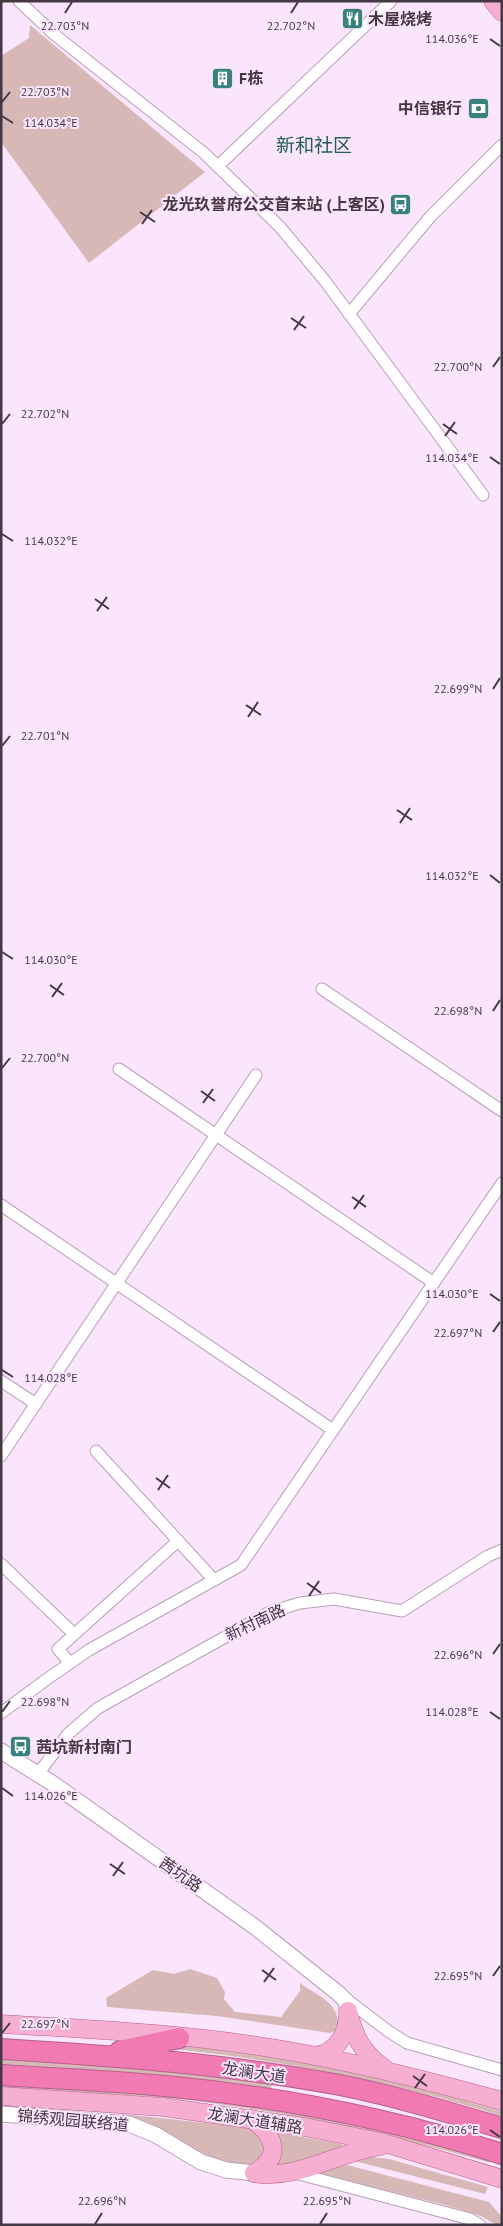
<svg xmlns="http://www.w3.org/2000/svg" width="503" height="2226" font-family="'PT Sans','Noto Sans SC',sans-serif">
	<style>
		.green { fill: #d7b8b7 }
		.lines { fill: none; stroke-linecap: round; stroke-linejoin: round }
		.street-casing { stroke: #b89eba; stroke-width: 13 }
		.secondary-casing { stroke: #b89eba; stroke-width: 17 }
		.primary-casing { stroke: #b4638c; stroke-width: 19 }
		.highway-casing { stroke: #b4638c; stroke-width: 22 }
		.street { stroke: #fff; stroke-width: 11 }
		.secondary { stroke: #fff; stroke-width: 15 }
		.primary { stroke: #f7afd1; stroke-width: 18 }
		.highway { stroke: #f17ab3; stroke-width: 20 }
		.ticks { fill: none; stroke: #433844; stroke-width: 2 }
		.labels { text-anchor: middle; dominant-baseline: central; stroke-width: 4; stroke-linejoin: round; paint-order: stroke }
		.poi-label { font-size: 16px; font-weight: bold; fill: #433844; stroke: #fbe5fc; text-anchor: start }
		.street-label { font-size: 16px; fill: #433844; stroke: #fbe5fc }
		.quarter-label { font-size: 19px; fill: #245e5b; stroke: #fbe5fc }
		.ticks-label { font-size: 12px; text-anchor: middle; fill: #433844; stroke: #fbe5fc; stroke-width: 4; stroke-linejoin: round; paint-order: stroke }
	</style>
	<rect width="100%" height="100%" fill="#fbe5fc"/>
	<g class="green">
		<path d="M30 25 205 172 89 263 1 142V56L29 38Z"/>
		<path d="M190 1969 217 1978 225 1992 224 1999 235 2012 281 2017 300 1991V1983C321 1998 338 2001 339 2029L330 2033 217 2016 107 2007 106 1998 153 1970 174 1974Z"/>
		<path d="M177 2045 215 2046 334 2064 497 2110 502 2112V2116C388 2080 271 2058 152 2047Z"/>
		<path d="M1 2059 144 2068 272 2083 271 2091 1 2066Z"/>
		<path d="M1 2084C83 2089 165 2093 246 2105 332 2118 416 2140 500 2162H488C386 2134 285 2111 179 2099 120 2093 61 2093 1 2088Z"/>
		<path d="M123 2114 252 2128 267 2144 260 2162 246 2167 216 2161 118 2116Z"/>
		<path d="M270 2131 342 2144V2146L299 2163 270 2168Z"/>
		<path d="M363 2156 389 2159 488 2187 485 2194 346 2159Z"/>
		<path d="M347 2165 489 2202 502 2217V2225H497L481 2216 445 2205 321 2174 322 2170Z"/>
	</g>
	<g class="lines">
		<defs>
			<g id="street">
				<path d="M19 1 55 35 204 153 280 227 325 281 483 495"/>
				<path d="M218 166 391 1"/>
				<path d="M349 314 430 217 502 145"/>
				<path d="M322 989 502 1111"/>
				<path d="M119 1069 434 1283"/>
				<path d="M1 1205 333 1430"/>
				<path d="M1 1381 36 1404"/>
				<path d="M96 1451 214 1580"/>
				<path d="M1 1456 256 1075"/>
				<path d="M1 1564 74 1634"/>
				<path d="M70 1663 58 1649 178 1541"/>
				<path d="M1 1713 47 1679 89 1650 241 1565 502 1183"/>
				<path d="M38 1774 68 1734 98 1708 270 1612 300 1603 334 1599 402 1611 488 1556 502 1550"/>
				<path d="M342 1996 388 2031 407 2043 502 2070"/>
				<path d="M295 2173 470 2219 480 2225"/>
			</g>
			<g id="secondary">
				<path d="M1 1751 52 1783 255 1927 339 1994 346 2001 348 2011"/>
				<path d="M1 2114 129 2124 156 2135 201 2162 226 2170 254 2173"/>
			</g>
			<g id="primary">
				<path d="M493 1 502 12"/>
				<path d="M348 2011C354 2036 362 2053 384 2068"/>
				<path d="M1 2024C69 2028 138 2031 205 2039 306 2050 404 2074 502 2101"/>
				<path d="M316 2056C336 2053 348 2033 348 2014"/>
				<path d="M1 2096 163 2107 305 2127 381 2142 502 2179"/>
				<path d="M252 2119C275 2136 283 2157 254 2173"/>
				<path d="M254 2173C297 2181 339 2151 381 2146"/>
			</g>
			<g id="highway">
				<path d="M1 2049C115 2056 228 2064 340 2085 395 2096 448 2112 502 2128"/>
				<path d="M120 2051 179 2038"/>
				<path d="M1 2075C59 2079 118 2081 175 2087 286 2098 396 2120 502 2154"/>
			</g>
		</defs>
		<use href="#street" class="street-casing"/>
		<use href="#secondary" class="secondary-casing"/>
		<use href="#primary" class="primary-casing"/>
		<use href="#highway" class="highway-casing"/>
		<use href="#street" class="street"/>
		<use href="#secondary" class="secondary"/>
		<use href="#primary" class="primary"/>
		<use href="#highway" class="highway"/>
	</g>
	<path class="ticks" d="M65 13 72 2M291 13 298 2M490 39 500 46M2 102 10 92M2 116 13 123M140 212 155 222M142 224 152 210M291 318 306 328M294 330 304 316M493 367 500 357M2 424 10 414M443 424 457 434M445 436 455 422M490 457 500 464M2 534 13 541M95 599 109 609M97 611 107 597M493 689 500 678M246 705 261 715M248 717 258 702M2 746 10 736M397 810 412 820M400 823 410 808M490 875 500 883M2 952 13 959M50 985 64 995M52 997 62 983M493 1011 500 1000M2 1068 10 1058M201 1091 215 1101M203 1103 213 1089M352 1197 366 1207M354 1209 364 1195M490 1294 500 1301M493 1332 500 1322M2 1370 13 1377M156 1478 170 1488M158 1490 168 1475M307 1583 321 1593M309 1596 319 1581M493 1654 500 1644M2 1712 10 1701M490 1712 500 1719M2 1788 13 1796M110 1864 125 1874M113 1876 123 1862M262 1970 276 1980M493 1976 500 1966M264 1982 274 1968M2 2033 10 2023M413 2076 427 2086M415 2088 425 2074M490 2130 500 2137M95 2224 102 2213M320 2224 327 2213"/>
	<defs>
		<symbol id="restaurant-square" viewBox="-11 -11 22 22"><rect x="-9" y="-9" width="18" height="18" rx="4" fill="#39817d" stroke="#fbe5fc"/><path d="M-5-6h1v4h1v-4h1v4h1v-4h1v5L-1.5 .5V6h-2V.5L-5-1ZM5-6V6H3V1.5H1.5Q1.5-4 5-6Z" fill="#fff"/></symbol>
		<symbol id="building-square" viewBox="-11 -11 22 22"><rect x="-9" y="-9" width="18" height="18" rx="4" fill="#39817d" stroke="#fbe5fc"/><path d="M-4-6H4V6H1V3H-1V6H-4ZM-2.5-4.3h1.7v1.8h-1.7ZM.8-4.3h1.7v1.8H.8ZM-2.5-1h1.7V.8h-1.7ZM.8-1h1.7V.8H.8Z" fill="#fff"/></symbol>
		<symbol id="bank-square" viewBox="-11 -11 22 22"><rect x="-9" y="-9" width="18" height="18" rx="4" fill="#39817d" stroke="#fbe5fc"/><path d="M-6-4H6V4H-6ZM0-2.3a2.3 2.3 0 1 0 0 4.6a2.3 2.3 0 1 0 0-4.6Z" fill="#fff"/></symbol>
		<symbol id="bus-square" viewBox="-11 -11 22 22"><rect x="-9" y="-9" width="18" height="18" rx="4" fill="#39817d" stroke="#fbe5fc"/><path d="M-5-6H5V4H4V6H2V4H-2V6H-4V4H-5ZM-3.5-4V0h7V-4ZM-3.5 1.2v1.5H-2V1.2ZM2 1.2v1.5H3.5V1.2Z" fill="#fff"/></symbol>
	</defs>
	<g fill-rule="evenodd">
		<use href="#restaurant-square" x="340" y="6" width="25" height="25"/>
		<use href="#building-square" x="210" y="66" width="25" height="25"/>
		<use href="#bank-square" x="466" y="96" width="25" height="25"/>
		<use href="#bus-square" x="388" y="192" width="25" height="25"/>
		<use href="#bus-square" x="8" y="1734" width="25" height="25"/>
	</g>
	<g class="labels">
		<g class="poi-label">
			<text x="368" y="19">木屋烧烤</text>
			<text x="239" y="78">F栋</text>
			<text x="462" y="108" text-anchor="end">中信银行</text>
			<text x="385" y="204" text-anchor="end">龙光玖誉府公交首末站 (上客区)</text>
			<text x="36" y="1747">茜坑新村南门</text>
		</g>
		<g class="street-label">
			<text transform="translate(255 1622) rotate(-25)">新村南路</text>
			<text transform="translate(181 1874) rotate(35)">茜坑路</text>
			<text transform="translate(254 2072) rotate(8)">龙澜大道</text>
			<text transform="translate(73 2120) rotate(5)">锦绣观园联络道</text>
			<text transform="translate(255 2120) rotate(9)">龙澜大道辅路</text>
		</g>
		<g class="quarter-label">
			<text x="314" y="145">新和社区</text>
		</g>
	</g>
	<g class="ticks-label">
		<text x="65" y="30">22.703°N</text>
		<text x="291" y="30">22.702°N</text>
		<text x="452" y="43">114.036°E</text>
		<text x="45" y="96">22.703°N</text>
		<text x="51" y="127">114.034°E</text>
		<text x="458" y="371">22.700°N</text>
		<text x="45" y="418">22.702°N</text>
		<text x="452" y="462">114.034°E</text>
		<text x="51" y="545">114.032°E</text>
		<text x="458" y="693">22.699°N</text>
		<text x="45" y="740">22.701°N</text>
		<text x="452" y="880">114.032°E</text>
		<text x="51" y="964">114.030°E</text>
		<text x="458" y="1015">22.698°N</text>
		<text x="45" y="1062">22.700°N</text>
		<text x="452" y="1298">114.030°E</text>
		<text x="458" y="1337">22.697°N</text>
		<text x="51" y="1382">114.028°E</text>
		<text x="458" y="1659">22.696°N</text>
		<text x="45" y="1706">22.698°N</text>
		<text x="452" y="1716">114.028°E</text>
		<text x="51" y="1800">114.026°E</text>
		<text x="458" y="1980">22.695°N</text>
		<text x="45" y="2028">22.697°N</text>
		<text x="452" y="2134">114.026°E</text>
		<text x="102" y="2205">22.696°N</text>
		<text x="327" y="2205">22.695°N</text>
	</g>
	<rect width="503" height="2226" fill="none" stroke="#433844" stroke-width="5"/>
</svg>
